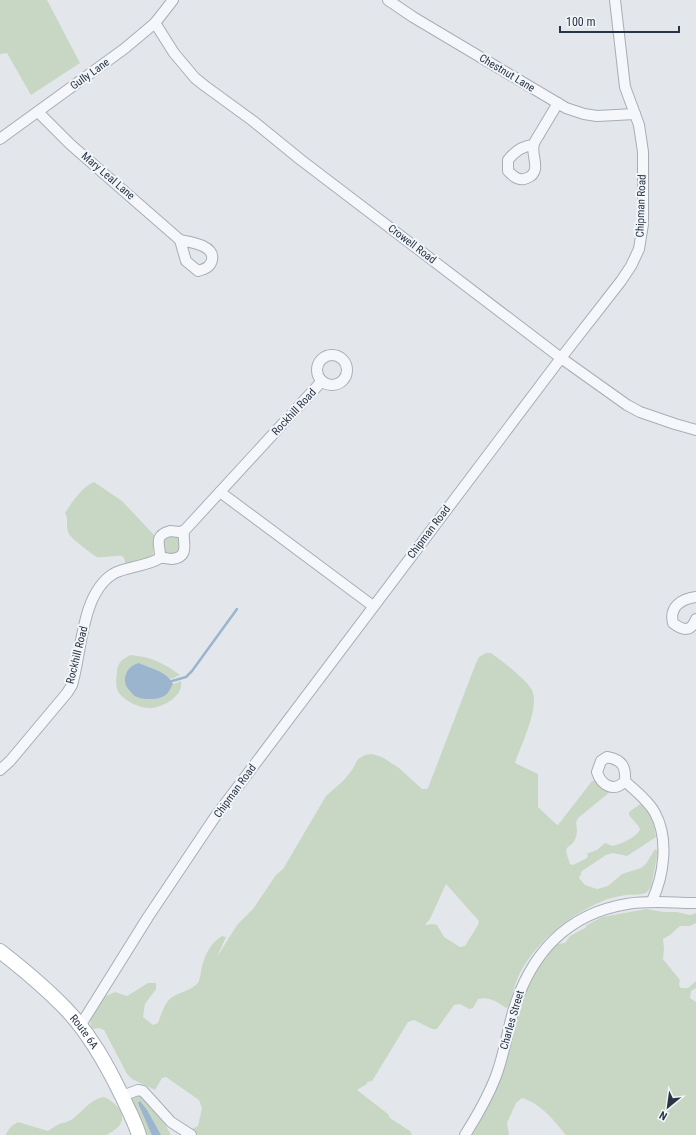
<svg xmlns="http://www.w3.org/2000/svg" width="696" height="1135" font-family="'Roboto Condensed',sans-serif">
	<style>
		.green { fill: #c8d7c3; fill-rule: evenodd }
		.water { fill: #9bb5cf }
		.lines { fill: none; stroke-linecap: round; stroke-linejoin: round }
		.stream { stroke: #9bb5cf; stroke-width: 2.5 }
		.minor-casing { stroke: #a7aeb7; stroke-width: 12 }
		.secondary-casing { stroke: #a7aeb7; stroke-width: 16 }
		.minor { stroke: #f6f7fa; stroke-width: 10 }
		.secondary { stroke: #fff; stroke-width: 14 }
		.labels { text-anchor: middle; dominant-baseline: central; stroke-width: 4; stroke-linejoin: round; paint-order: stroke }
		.street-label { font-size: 11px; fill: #293446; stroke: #f3f6f9 }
	</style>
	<rect width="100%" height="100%" fill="#e3e7ec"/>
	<g class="green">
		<path d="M0 0H47L80 63 31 95 7 53 0 54Z"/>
		<path d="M94 482 122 501 155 536 153 541V558L126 566 124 558 122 556C114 555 106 558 97 557 94 556 71 538 69 534 65 527 69 519 65 513 72 502 82 487 94 482Z"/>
		<path d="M169 535C178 536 180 538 182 547L176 555 167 554 164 552 163 539Z"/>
		<path d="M486 653H491C502 661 526 679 532 690 540 708 521 745 515 763L538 774V807L556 824 558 825 592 781H597L610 789V792L578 818 576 823C578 830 577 839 572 844 570 846 568 846 567 848 565 852 569 860 570 864L573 865 587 858 588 855 586 854 597 850 605 843 613 846C623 843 633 839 640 830L639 827 629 815V812L640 804C650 808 655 827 656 837L627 856 613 853 606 855 582 871 579 878 585 885 597 889 608 886 622 874 641 868 646 864 655 849 657 850 658 852 651 887C650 888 648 891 647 892 641 896 632 894 626 895 620 896 614 897 608 899 573 912 538 939 520 973 514 984 513 996 508 1007L506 1008C498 1002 488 996 478 999L473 1008 469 1009 460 1004 454 1005 437 1029H432L414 1020 408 1022 374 1078 372 1081 367 1082V1084L357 1090 388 1114 390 1118 410 1131 412 1135H198L194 1133 192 1129 198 1126 202 1108 199 1100 166 1077 162 1078 155 1090 132 1079 127 1074 104 1030 99 1028 94 1029 91 1027 90 1017 93 1009 106 996 115 992 127 996 148 983H156V989L145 1004 143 1017 153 1025 158 1023C161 1015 163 1007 168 1001 176 991 193 992 199 981 201 975 201 968 203 963 206 952 213 941 222 936L226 937 217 957 237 925 253 909 276 875 283 869 326 796 344 780 352 770 358 759 365 755 372 754 382 757 399 768 422 789H426L428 788 476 663 479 657ZM446 884 479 921 478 925 465 946 460 947 444 937 437 925 432 924 425 925 430 919Z"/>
		<path d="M131 655C152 657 163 663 180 675L171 679 156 670 139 663 167 694 173 684 181 681C183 696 166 706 152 708 141 709 126 702 119 693 115 687 116 679 117 672 117 663 123 658 131 655Z"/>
		<path d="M646 909 664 912H677L690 915 696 913V923L690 926H680L670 935 663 939 664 949 663 959 680 980 679 985 681 988H688L696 981V988L691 991 690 998 696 1002V1135H566C553 1120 542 1104 522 1098L516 1103 507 1123 509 1135H469L503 1071 520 1005 521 997 538 963 557 944 565 943 570 936 585 928 587 925 602 917Z"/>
		<path d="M137 1095 142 1096 166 1126 171 1135H143L131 1101 133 1098Z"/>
		<path d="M104 1097C116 1102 130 1117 117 1128 114 1131 110 1133 106 1135H6C8 1129 12 1125 18 1122L48 1131C51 1129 55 1126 59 1124 63 1123 67 1122 71 1120 83 1112 90 1099 104 1097Z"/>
	</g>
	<g class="water">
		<path d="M139 663C150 668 168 672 173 684 171 687 169 692 167 694 162 698 157 699 152 699 147 699 141 699 137 697 134 696 132 693 130 691 120 681 126 666 139 663Z"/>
		<path d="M140 1101 147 1110 161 1135H152L151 1133 138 1103Z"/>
	</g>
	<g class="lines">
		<path class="stream" d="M172 681 186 677 192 671 237 609"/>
		<defs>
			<g id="minor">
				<path d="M388 0 413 17 566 108 584 114 597 116 635 114"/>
				<path d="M155 23 174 53 195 78 205 86 253 121 301 160 561 358 627 405 640 412 675 424 696 430"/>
				<path d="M38 112 70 144 180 240"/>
				<path d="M0 139 124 49 155 23 173 0"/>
				<path d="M533 145C522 146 515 151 508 160V171C513 176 519 182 527 178 543 172 530 154 534 144 535 140 538 137 540 133 546 123 552 113 558 103"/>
				<path d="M180 240C190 242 215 245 212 260 210 268 204 269 198 271L186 261Z"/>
				<circle cx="332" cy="370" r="15"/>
				<path d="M220 492 373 606"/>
				<path d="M170 531 179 532 184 531C182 541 191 557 172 559 168 559 164 557 160 558 161 546 152 536 170 531Z"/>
				<path d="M184 531 322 381"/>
				<path d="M696 597C681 599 669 607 673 623 683 631 691 632 696 619"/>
				<path d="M0 770 10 761 67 693 72 685C82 652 81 594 113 574 127 566 146 567 160 558"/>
				<path d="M625 781C626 766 622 760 607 757L601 761 597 772C601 785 614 793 625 781 635 791 648 800 655 813 669 839 664 875 652 901"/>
				<path d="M80 1026 148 917 215 817 561 358 621 281 631 266 639 249 643 224V152L639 125 625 87 615 0"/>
				<path d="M122 1096 138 1090 143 1091 171 1122 191 1135"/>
				<path d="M465 1135C477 1116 488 1097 496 1076 504 1055 507 1033 513 1012 530 955 566 914 627 904 650 900 673 903 696 903"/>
			</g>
			<g id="secondary">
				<path id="s1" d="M0 951C23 969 46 988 66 1009 90 1034 107 1065 122 1096 128 1109 135 1122 139 1135"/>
			</g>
		</defs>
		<use href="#minor" class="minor-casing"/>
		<use href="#secondary" class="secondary-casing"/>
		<use href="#minor" class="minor"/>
		<use href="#secondary" class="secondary"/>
	</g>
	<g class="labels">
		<g class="street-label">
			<text transform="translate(507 73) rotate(31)">Chestnut Lane</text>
			<text transform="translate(90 74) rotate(-36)">Gully Lane</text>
			<text transform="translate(108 176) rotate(41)">Mary Leal Lane</text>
			<text transform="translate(641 206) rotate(-88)">Chipman Road</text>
			<text transform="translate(412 244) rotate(37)">Crowell Road</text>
			<text transform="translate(294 412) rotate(-47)">Rockhill Road</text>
			<text transform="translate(429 532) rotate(-53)">Chipman Road</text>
			<text transform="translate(77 655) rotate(-76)">Rockhill Road</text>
			<text transform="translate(235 791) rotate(-54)">Chipman Road</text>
			<text transform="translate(512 1020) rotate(-74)">Charles Street</text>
			<text stroke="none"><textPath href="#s1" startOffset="117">Route 6A</textPath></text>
		</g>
	</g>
	<g transform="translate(668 1107) rotate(209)" stroke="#f3f6f9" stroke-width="3" paint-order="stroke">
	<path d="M0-3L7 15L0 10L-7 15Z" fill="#293446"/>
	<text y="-6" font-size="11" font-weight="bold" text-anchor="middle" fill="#293446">N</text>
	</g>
	<path d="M560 26v6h119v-6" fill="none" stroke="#293446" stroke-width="2"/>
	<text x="566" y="26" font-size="12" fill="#293446" stroke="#f3f6f9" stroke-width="3" paint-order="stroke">100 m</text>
</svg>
